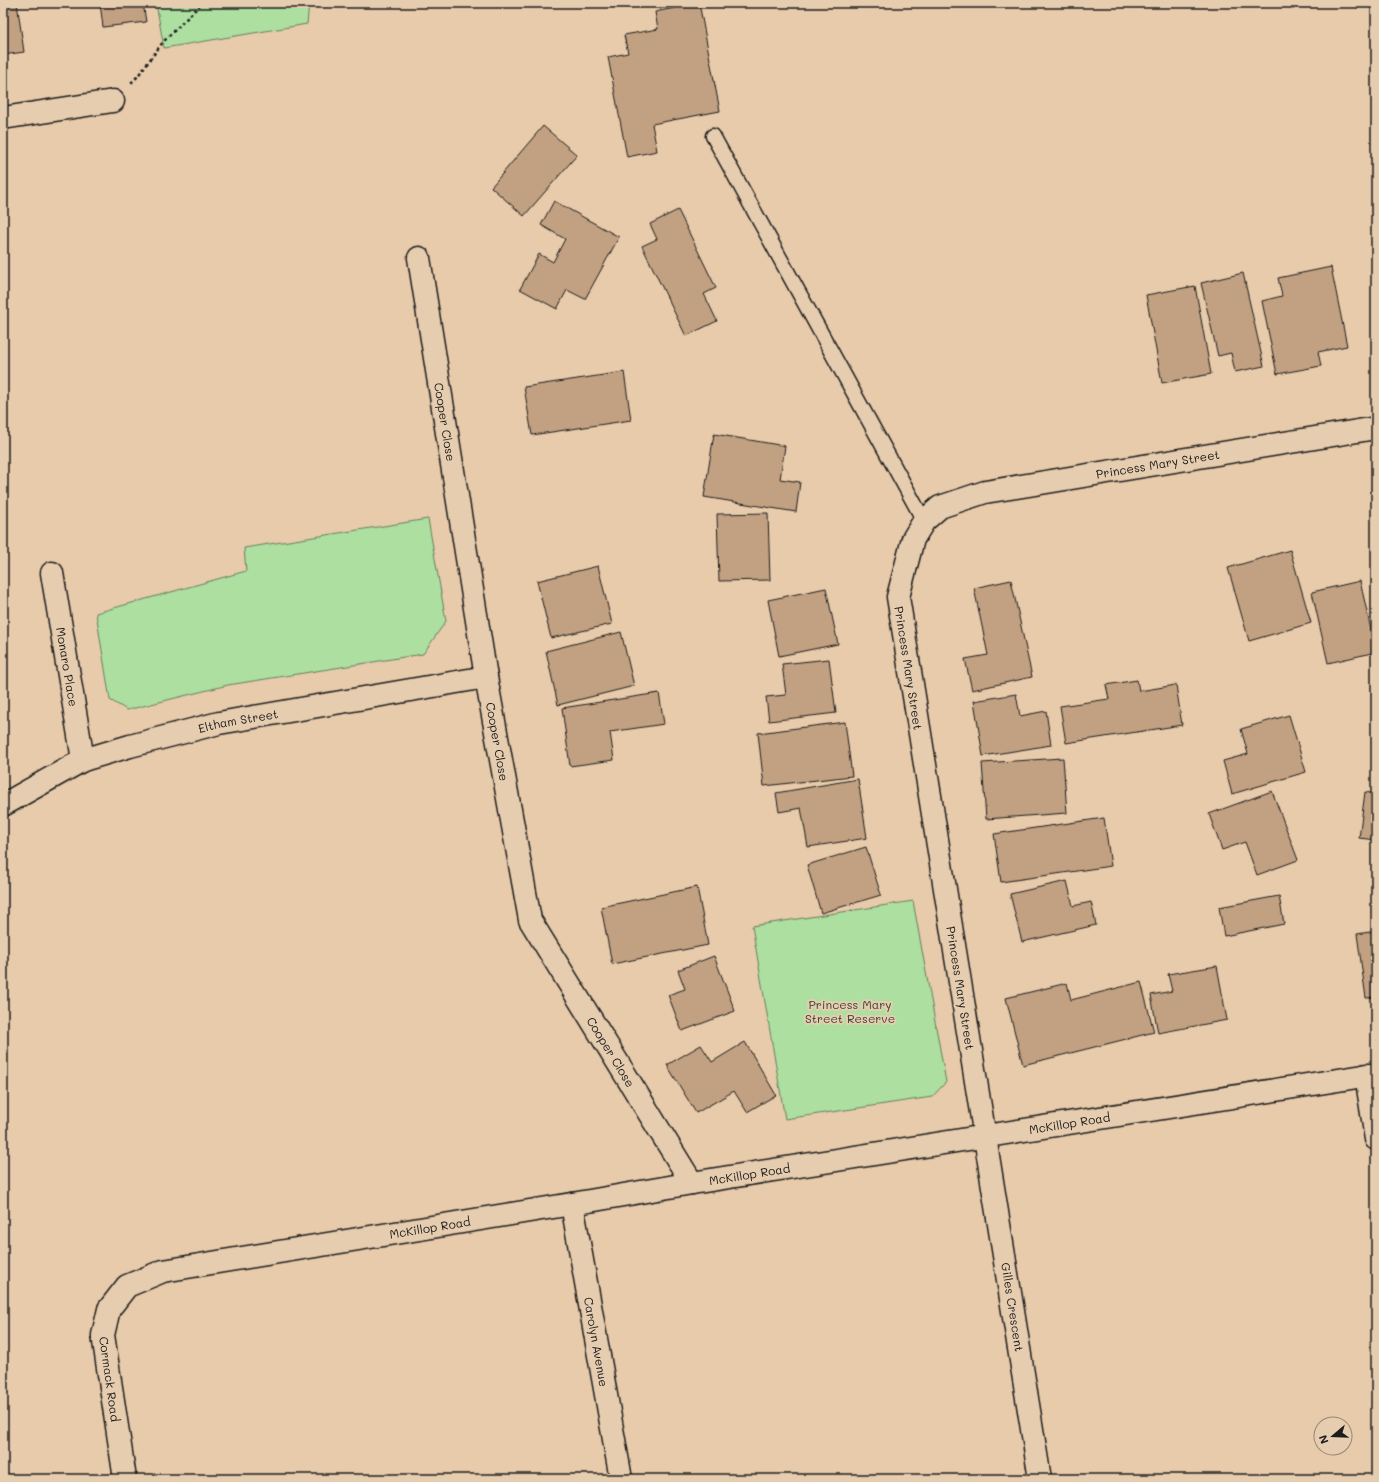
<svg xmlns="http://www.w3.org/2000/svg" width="1379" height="1482" font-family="Mali,sans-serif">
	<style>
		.green { fill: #addfa0; stroke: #647e5e }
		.building { fill: #c2a182; stroke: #1c1c1c }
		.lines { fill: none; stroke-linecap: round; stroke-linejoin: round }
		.lane-casing { stroke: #1c1c1c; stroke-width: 17 }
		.street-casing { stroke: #1c1c1c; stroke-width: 25 }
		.path { stroke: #1c1c1c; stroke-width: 2.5; stroke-dasharray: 3 3; stroke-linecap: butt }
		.lane { stroke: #e7cdaf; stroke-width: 14 }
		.street { stroke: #e7cdaf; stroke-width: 22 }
		.labels { text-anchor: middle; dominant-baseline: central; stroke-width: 4; stroke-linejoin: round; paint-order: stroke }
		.street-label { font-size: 12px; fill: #1c1c1c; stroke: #e7cdaf }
		.park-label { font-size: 12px; fill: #394336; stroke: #e7cdaf }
	</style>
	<rect width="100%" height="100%" fill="#e8cbab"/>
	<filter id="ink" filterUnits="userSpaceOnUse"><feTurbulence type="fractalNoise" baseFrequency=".025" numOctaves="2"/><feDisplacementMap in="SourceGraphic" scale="8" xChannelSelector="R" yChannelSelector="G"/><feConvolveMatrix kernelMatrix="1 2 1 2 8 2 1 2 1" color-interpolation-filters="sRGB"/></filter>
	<g filter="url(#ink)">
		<g class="green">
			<path d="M156 3H309L307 24 164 48Z"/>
			<path d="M428 519 446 621 423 654 228 685 127 710 110 700 96 613 246 571 244 548Z"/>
			<path d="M913 901 946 1082 932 1097 785 1119 752 926Z"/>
		</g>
		<g class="building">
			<path d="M3 3H17L24 52 3 55V19L5 18Z"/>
			<path d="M100 3H143L146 22 103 27Z"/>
			<path d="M699 3 720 111 652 124 657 151 627 157 608 57 628 53 624 35 658 29 655 12Z"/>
			<path d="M543 126 577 155 524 216 491 187Z"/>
			<path d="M554 201 619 237 585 299 567 290 557 309 520 289 539 254 553 262 565 239 541 225Z"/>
			<path d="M678 210 716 288 704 294 717 321 686 336 642 246 657 239 650 224Z"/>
			<path d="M1331 267 1347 346 1318 352 1321 366 1277 374 1262 301 1282 296 1278 278Z"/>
			<path d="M1243 273 1264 366 1235 372 1231 353 1218 356 1201 283Z"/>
			<path d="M1195 286 1211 374 1162 383 1146 295Z"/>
			<path d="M624 372 631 420 532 435 524 387Z"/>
			<path d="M714 434 785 446 780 479 800 482 796 512 704 497Z"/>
			<path d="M768 513 770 580 719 581 717 514Z"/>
			<path d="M1290 550 1311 623 1249 641 1228 568Z"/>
			<path d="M598 566 612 624 551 638 537 581Z"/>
			<path d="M1011 580 1032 677 972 690 965 659 988 655 974 588Z"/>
			<path d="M1360 581 1376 652 1328 663 1312 592Z"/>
			<path d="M826 588 838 644 779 656 768 600Z"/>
			<path d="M621 632 634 686 558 705 546 651Z"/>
			<path d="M829 659 836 713 769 721 766 697 786 695 782 664Z"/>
			<path d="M1137 680 1139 691 1176 685 1182 725 1066 743 1060 706 1109 699 1106 685Z"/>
			<path d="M659 693 664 724 610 732 614 760 570 766 562 708Z"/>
			<path d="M1016 694 1020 716 1046 711 1051 745 983 756 974 701Z"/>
			<path d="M1289 715 1306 772 1232 794 1223 761 1248 754 1241 729Z"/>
			<path d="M845 722 852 776 764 786 758 733Z"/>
			<path d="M1063 758 1067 813 986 819 982 763Z"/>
			<path d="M858 779 867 838 808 847 801 808 779 812 776 793Z"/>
			<path d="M1272 791 1298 860 1257 875 1245 842 1222 850 1209 814Z"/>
			<path d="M1365 792 1376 794V840L1359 838Z"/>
			<path d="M1104 818 1111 866 1001 882 994 834Z"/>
			<path d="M866 847 881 895 821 913 807 865Z"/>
			<path d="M1067 881 1073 906 1091 902 1096 925 1022 942 1010 894Z"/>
			<path d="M697 887 708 945 612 964 601 907Z"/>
			<path d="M1279 896 1284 924 1224 936 1219 907Z"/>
			<path d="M1376 931V997L1366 998 1357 934Z"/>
			<path d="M714 956 735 1011 682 1031 668 995 685 989 678 970Z"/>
			<path d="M1217 966 1227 1020 1158 1033 1151 995 1172 991 1168 974Z"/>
			<path d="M1141 982 1154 1032 1023 1065 1006 998 1067 983 1071 1000Z"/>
			<path d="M745 1042 776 1095 747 1112 734 1091 696 1113 667 1065 701 1045 712 1062Z"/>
		</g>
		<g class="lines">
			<defs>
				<path id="lane" d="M713 136 924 521"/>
				<g id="street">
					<path d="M3 118 113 101"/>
					<path id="s1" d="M419 258 486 677 530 920 692 1183"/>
					<path id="s2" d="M52 573 83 760"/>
					<path id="s3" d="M3 805 83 760 130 746 219 723 486 677"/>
					<path d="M1366 1075 1376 1139"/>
					<path id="s4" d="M572 1204 621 1479"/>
					<path id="s5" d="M125 1479 103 1335 109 1309 127 1286 163 1271 572 1204 692 1183 1376 1074"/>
					<path id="s6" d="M1040 1479 898 597 913 539 924 521 940 507 985 492 1376 428"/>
				</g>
			</defs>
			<use href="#lane" class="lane-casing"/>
			<use href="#street" class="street-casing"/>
			<path class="path" d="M131 83 137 77 163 42 202 3"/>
			<use href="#lane" class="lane"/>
			<use href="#street" class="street"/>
		</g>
	</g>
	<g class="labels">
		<g class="street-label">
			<text stroke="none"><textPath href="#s1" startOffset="166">Cooper Close</textPath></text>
			<text stroke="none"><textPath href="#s6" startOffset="1218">Princess Mary Street</textPath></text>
			<text stroke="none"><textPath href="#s2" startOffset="95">Monaro Place</textPath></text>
			<text transform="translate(909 668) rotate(81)">Princess Mary Street</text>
			<text stroke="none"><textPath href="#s3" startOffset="252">Eltham Street</textPath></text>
			<text stroke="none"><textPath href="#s1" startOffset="490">Cooper Close</textPath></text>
			<text transform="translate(961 988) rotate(81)">Princess Mary Street</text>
			<text stroke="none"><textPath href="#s1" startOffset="826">Cooper Close</textPath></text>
			<text stroke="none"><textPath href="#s5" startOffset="1159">McKillop Road</textPath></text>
			<text stroke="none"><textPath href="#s5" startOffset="835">McKillop Road</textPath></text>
			<text stroke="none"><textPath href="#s5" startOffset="511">McKillop Road</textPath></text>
			<text transform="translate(1013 1307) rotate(81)">Gilles Crescent</text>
			<text stroke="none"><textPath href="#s4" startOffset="140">Carolyn Avenue</textPath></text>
			<text transform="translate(110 1379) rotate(82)">Cormack Road</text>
		</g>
		<g class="park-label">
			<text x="850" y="1004">Princess Mary<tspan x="850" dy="14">Street Reserve</tspan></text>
		</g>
	</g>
	<rect width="1379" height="1482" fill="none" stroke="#e7cdaf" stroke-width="16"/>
	<rect x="8" y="8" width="1363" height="1466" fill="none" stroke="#1c1c1c" stroke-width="1.5" filter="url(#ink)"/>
	<g transform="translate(1333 1436) rotate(251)"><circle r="19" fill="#e7cdaf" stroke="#968674"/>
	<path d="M0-3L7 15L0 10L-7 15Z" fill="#1c1c1c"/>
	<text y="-6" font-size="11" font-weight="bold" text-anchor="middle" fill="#1c1c1c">N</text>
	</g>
</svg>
